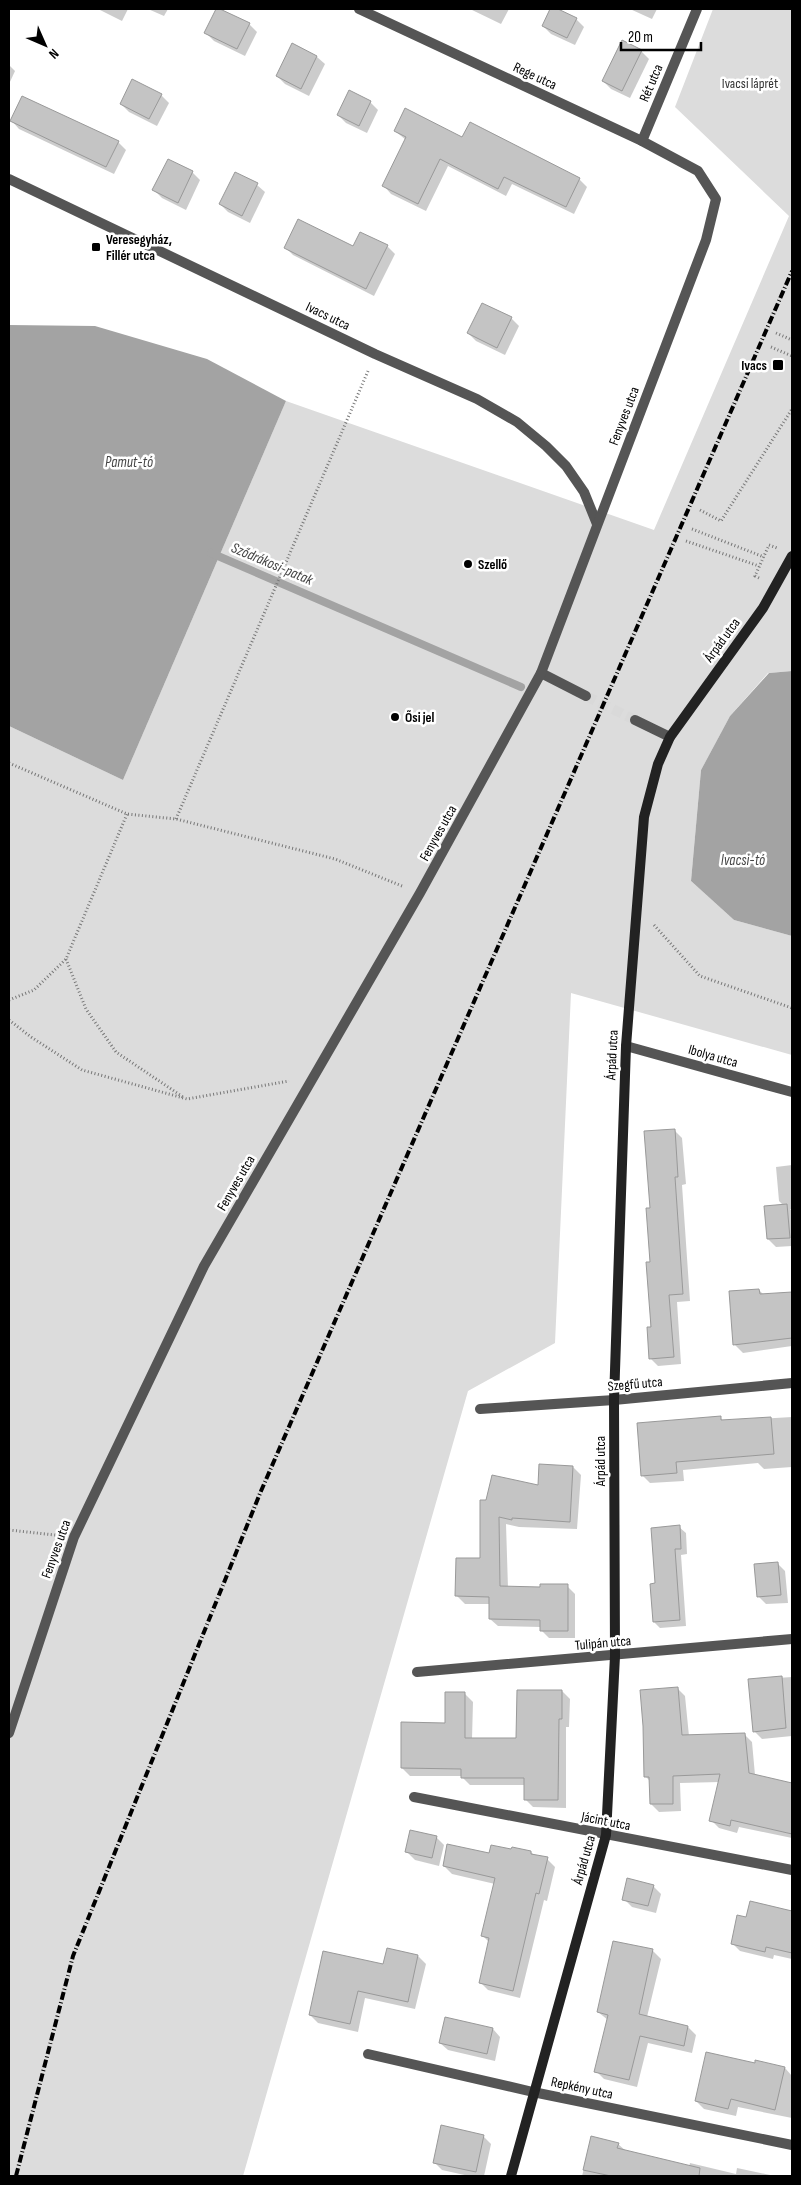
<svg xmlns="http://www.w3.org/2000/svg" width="801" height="2185" font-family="'Sofia Sans Condensed',sans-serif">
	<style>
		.green { fill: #dcdcdc }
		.water { fill: #a3a3a3 }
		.shadow { fill: #0003 }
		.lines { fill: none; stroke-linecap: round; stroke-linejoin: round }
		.stream { stroke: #a3a3a3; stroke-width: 8 }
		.building { fill: #c4c4c4; stroke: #999 }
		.street-tunnel { stroke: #d9d9d9; stroke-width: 10; stroke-dasharray: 10 5; stroke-linecap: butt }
		.path { stroke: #777; stroke-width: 3; stroke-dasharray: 1 2.5; stroke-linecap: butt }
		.street { stroke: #555; stroke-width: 10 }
		.secondary { stroke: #222; stroke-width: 10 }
		.rail { stroke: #000; stroke-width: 4; stroke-dasharray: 8 2.5 1 2.5; stroke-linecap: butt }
		.poi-dot { fill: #000; stroke: #fff; stroke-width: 2 }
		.labels { text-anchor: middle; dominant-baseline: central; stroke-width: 5; stroke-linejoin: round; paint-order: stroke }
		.street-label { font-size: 14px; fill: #000; stroke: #fff }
		.park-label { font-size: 14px; fill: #333; stroke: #fff }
		.poi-label { font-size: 14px; font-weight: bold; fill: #000; stroke: #fff; text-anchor: start }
		.water-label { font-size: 15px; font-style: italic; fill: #444; stroke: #fff }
	</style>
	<rect width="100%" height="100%" fill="#fff"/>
	<path class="green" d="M713 9H792V671L768 673 730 716 701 770 691 881 734 920 792 936V1055L571 993 555 1343 468 1391 243 2176H9V726L123 780 286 401 654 530 789 216 675 107Z"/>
	<g class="water">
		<path d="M9 325 95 326 207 359 286 401 123 780 9 726Z"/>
		<path d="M792 671V936L734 920 691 881 701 770 730 716 769 673Z"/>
	</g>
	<g class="shadow">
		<path d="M98 9H128L122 21Z"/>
		<path d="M148 9H168L164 16Z"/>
		<path d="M218 9 249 24 257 32 245 56 214 41 206 33Z"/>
		<path d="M470 9H509L501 24Z"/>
		<path d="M551 9 576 19 584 27 575 45 551 34 543 26Z"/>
		<path d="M630 9H657L652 19Z"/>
		<path d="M641 51 649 59 630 98 611 89 603 81Z"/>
		<path d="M317 57 325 64 309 96 285 84 277 76Z"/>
		<path d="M9 65 15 71 9 84Z"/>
		<path d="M161 95 169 103 157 126 129 112 121 104Z"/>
		<path d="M370 102 378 110 367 133 346 123 338 115Z"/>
		<path d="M12 121 82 124 118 142 126 150 114 174 19 129Z"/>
		<path d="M395 131 463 139 579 179 587 187 574 214 512 184 506 196 448 166 426 211 391 194 384 186 406 140Z"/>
		<path d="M192 172 200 180 186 210 162 198 154 190Z"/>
		<path d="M257 185 265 192 250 223 228 212 220 204Z"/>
		<path d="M387 246 395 254 374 296 293 255 285 247Z"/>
		<path d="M511 318 519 326 505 355 476 341 468 333Z"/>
		<path d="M674 1130 682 1138 686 1184 682 1185 690 1301 677 1302 681 1364 658 1366 650 1358 652 1209Z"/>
		<path d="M792 1165V1209H790L792 1211V1246L776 1247 768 1239 783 1205 779 1201 776 1167Z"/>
		<path d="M759 1290 764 1295 792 1293V1346L743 1353 735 1345Z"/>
		<path d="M720 1417 723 1421 792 1417V1467L764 1469 758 1463 683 1470 684 1481 650 1483 642 1475Z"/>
		<path d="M573 1467 581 1475 577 1529 519 1527 506 1524 508 1588 567 1586 575 1594V1638H549L541 1630V1627L498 1626 490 1619V1604H465L457 1596 481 1559V1501L539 1487Z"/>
		<path d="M679 1527 686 1533 687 1554 681 1555 686 1626 660 1628 654 1622 656 1584Z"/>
		<path d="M777 1563 785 1571 788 1603 766 1604 758 1596Z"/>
		<path d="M792 1677V1736L762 1739 754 1731 749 1680Z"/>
		<path d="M677 1688 685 1696 689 1736 745 1735 752 1742 755 1775 792 1784V1838L739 1827 737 1833 719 1828 711 1820 720 1782 680 1783 681 1811 659 1812 651 1804 650 1781 645 1776Z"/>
		<path d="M562 1691 570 1699 569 1727H566V1808L533 1807 525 1799V1785H470L461 1776H410L402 1768 446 1724 465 1694 473 1702 472 1739 518 1740Z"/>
		<path d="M436 1837 444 1845 439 1866 415 1860 407 1852Z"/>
		<path d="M512 1851 531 1852 535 1856 547 1859 555 1867 547 1901 544 1900 520 1998 488 1990 480 1982 489 1942 483 1936 495 1884 452 1874 444 1866Z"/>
		<path d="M653 1886 661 1894 656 1913 632 1907 624 1899Z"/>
		<path d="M751 1902 792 1911V1959L774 1955 773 1959 740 1951 732 1943 747 1919Z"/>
		<path d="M614 1942 653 1951 661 1959 647 2017 688 2027 696 2035 692 2053 648 2043 637 2087 604 2079 596 2071 608 2020 598 2012Z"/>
		<path d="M418 1956 426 1964 415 2009 365 1998 358 2032 318 2023 310 2015 384 1966Z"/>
		<path d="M493 2029 500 2037 495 2061 448 2050 440 2043Z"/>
		<path d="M756 2064 785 2068 792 2076V2118L738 2107 736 2116 704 2109 696 2101Z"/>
		<path d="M483 2136 491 2144 484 2176H469L442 2170 434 2162Z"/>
		<path d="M592 2138 618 2144 626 2151 689 2167 690 2163 736 2174 737 2168 775 2176H582Z"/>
	</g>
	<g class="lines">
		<path class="stream" d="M211 553 521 687"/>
	</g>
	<g class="building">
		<path d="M216 9H220L250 23 237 49 204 33Z"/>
		<path d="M550 9H558L577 18 567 38 542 26Z"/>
		<path d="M622 40 642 50 622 91 602 81Z"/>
		<path d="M292 43 317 56 301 89 276 76Z"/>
		<path d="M132 79 162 94 149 119 120 104Z"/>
		<path d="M349 90 371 101 359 126 337 115Z"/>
		<path d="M22 96 119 141 106 167 10 121Z"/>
		<path d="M405 108 462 137 470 122 580 178 566 207 504 177 498 189 440 159 418 204 382 186 406 137 394 131Z"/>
		<path d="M168 159 193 171 178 203 152 190Z"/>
		<path d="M235 172 258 183 242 216 219 204Z"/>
		<path d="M298 219 353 246 360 232 388 245 366 289 284 248Z"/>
		<path d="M482 303 512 317 497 348 467 333Z"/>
		<path d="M675 1129 678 1177H675L683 1294 669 1295 674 1357 649 1359 647 1327H651L646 1262H650L646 1208H650L644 1131Z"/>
		<path d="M787 1204 790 1238 767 1239 764 1206Z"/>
		<path d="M759 1289 760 1294 792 1292V1338L733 1345 729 1291Z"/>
		<path d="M721 1416V1420L771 1417 774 1454 676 1462 677 1473 641 1476 637 1423Z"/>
		<path d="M539 1464 573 1466 570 1522 512 1518V1520L499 1517 500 1586 540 1587V1584H568V1631H540V1620L489 1619V1597L455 1596 456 1558H480V1500H486L492 1475 538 1485Z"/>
		<path d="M680 1525 681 1549H675L680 1620 653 1622 650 1584 655 1583 651 1528Z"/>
		<path d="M778 1562 781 1595 757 1597 754 1564Z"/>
		<path d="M782 1676 786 1728 753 1732 748 1679Z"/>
		<path d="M678 1687 682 1735 745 1733 749 1773 792 1783V1834L731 1820 730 1826 709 1821 720 1774 673 1776V1804H650L649 1777H644L643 1726 640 1690Z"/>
		<path d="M517 1690H562V1719H559L558 1800H524V1778H461V1769L401 1768V1722L445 1723V1692H465V1738H516Z"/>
		<path d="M410 1830 437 1836 432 1858 405 1852Z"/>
		<path d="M447 1844 489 1853 491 1845 511 1849 512 1847 531 1851V1854L548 1857 539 1894 536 1893 513 1991 479 1983 489 1938 481 1936 495 1878 443 1866Z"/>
		<path d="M627 1878 654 1885 648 1906 622 1900Z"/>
		<path d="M750 1901 792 1911V1953L766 1947 765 1952 731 1944 737 1915 746 1917Z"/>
		<path d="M613 1941 653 1949 639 2014 688 2026 684 2046 640 2036 629 2080 594 2072 608 2015 597 2012Z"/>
		<path d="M387 1948 418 1955 408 2002 358 1991 350 2024 309 2015 323 1951 383 1964Z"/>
		<path d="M445 2017 493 2028 487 2054 439 2043Z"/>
		<path d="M706 2052 755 2063V2060L785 2067 775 2110 731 2099 728 2109 695 2101Z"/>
		<path d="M441 2125 484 2135 476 2172 433 2163Z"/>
		<path d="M591 2136 619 2143 617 2148 700 2168 699 2176H611L583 2170Z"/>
	</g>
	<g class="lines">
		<path class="street-tunnel" d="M586 696 635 720"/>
		<g class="path">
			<path d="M776 333 792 340"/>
			<path d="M771 347 792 356"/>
			<path d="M700 510 721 521 792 409"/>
			<path d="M692 529 764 557"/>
			<path d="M686 541 759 566"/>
			<path d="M759 578 755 576 769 545 777 548"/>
			<path d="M9 763 127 814 176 819 335 859 402 886"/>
			<path d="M176 819 368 371"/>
			<path d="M654 925 700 976 792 1008"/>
			<path d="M66 959 86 1009 116 1052 183 1097"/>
			<path d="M9 1000 34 990 66 959 127 814"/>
			<path d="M9 1020 31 1037 82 1070 187 1099 289 1081"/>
			<path d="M9 1530 55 1535"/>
		</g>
		<g class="street">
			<path d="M642 141 697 9"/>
			<path d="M9 179 375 354 477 399 517 422 546 446 566 466 584 492 597 524"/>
			<path d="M541 673 586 696"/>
			<path d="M635 720 670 737"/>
			<path d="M626 1046 792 1092"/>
			<path d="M480 1409 614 1400 792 1383"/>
			<path d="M417 1672 792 1639"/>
			<path d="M9 1733 74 1537 204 1266 420 893 541 673 706 240 716 199 698 171 642 141 359 9"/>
			<path d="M414 1797 792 1870"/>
			<path d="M368 2054 533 2092 792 2145"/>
		</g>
		<path class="secondary" d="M511 2176 606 1835 615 1656 614 1400 626 1046 644 817 658 764 670 737 763 608 792 556"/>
		<path class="rail" d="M16 2176 73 1956 261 1491 792 271"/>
	</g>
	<g class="poi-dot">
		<rect x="91" y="242" width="10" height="10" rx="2.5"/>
		<rect x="772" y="359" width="12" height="12" rx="2.5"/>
		<circle cx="468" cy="564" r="5"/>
		<circle cx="395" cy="717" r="5"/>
	</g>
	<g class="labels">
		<g class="street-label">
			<text transform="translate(535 76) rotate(25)">Rege utca</text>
			<text transform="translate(651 83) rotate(-67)">Rét utca</text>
			<text transform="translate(328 316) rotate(26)">Ivacs utca</text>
			<text transform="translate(624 416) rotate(-69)">Fenyves utca</text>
			<text transform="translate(722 640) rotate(-54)">Árpád utca</text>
			<text transform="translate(438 833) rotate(-61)">Fenyves utca</text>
			<text transform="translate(612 1055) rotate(-87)">Árpád utca</text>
			<text transform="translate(713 1056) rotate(16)">Ibolya utca</text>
			<text transform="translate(236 1183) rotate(-60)">Fenyves utca</text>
			<text transform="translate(635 1384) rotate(-5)">Szegfű utca</text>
			<text transform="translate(600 1461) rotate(-90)">Árpád utca</text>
			<text transform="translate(56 1549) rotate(-70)">Fenyves utca</text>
			<text transform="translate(603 1643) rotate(-5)">Tulipán utca</text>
			<text transform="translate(606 1821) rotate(11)">Jácint utca</text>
			<text transform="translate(584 1860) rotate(-74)">Árpád utca</text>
			<text transform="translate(582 2088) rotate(12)">Repkény utca</text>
		</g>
		<g class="park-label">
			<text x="750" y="83">Ivacsi láprét</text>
		</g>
		<g class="poi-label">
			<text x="106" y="239">Veresegyház,<tspan x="106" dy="16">Fillér utca</tspan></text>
			<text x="767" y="365" text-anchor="end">Ivacs</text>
			<text x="478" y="564">Szellő</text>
			<text x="405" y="717">Ősi jel</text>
		</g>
		<g class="water-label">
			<text x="129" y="462">Pamut-tó</text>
			<text transform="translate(272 564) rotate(23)">Sződrákosi-patak</text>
			<text x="743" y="860">Ivacsi-tó</text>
		</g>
	</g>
	<rect width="801" height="2185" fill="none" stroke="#000000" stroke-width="20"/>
	<g transform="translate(45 45) rotate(135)" stroke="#ffffff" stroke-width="4" paint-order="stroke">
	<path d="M0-4L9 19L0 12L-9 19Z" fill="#000000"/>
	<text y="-8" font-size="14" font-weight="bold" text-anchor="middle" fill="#000000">N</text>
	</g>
	<path d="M621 42v8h80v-8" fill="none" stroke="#000000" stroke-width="2.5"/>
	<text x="628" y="42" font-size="15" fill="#000000" stroke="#ffffff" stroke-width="4" paint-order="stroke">20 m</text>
</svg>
